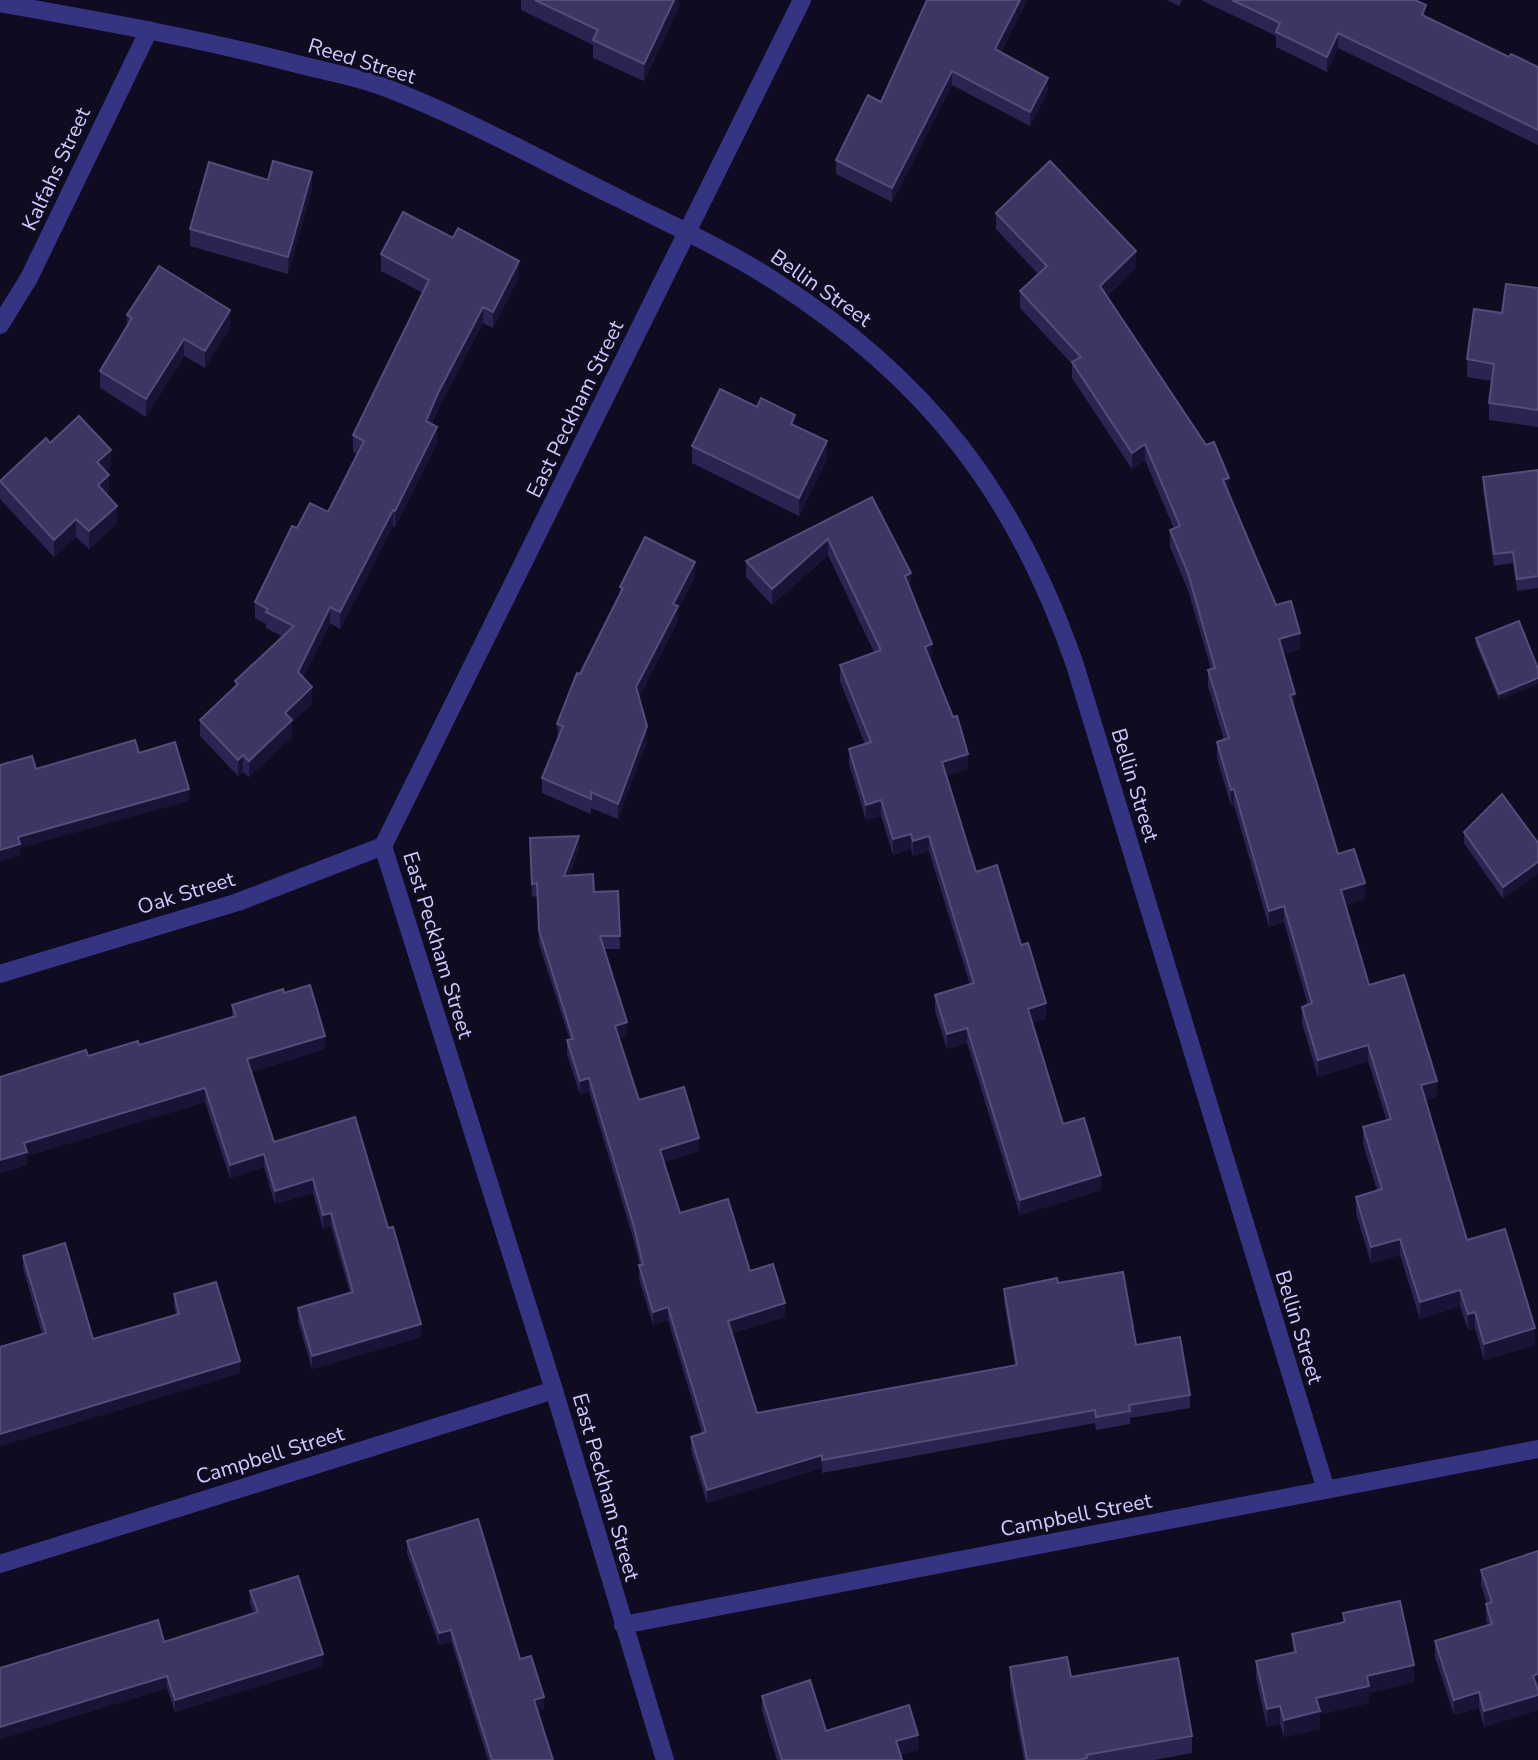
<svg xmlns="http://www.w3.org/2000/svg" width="1538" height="1760" font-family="'Nunito Sans',sans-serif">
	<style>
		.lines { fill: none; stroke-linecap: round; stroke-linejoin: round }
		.minor { stroke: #353483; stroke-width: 18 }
		.wall { fill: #2b2450 }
		.shaded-wall { fill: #191335 }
		.building { fill: #3d3663; stroke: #544d7b; stroke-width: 2 }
		.labels { text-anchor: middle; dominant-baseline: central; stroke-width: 6; stroke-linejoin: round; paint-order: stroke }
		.street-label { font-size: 21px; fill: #d0ccff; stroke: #0f0c21 }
	</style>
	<rect width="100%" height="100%" fill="#0f0c21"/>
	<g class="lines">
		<g class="minor">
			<path d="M0 3C101 21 202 39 301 65 328 72 358 77 384 87 466 118 542 161 620 199 671 225 725 249 773 280 927 378 1016 494 1075 665L1326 1490"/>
			<path d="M0 325 29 278 149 30"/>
			<path d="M0 974 238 902 383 846"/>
			<path d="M0 1564 554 1390"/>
			<path d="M623 1625 1538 1449"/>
			<path d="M665 1760 554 1390 383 846 802 0"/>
		</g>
	</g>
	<g class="wall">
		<path d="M521 0H679V7L644 81 593 58V45L521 10Z"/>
		<path d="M927 0H1027L1001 52 1048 91 1030 126 952 85 892 202 836 174V160L881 102Z"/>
		<path d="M1167 0H1182L1179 6Z"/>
		<path d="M1201 0H1415L1426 17 1509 57 1538 67V145L1338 48 1327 72 1276 47V36Z"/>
		<path d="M268 180 312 189 288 274 190 246V229Z"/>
		<path d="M996 213 1136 268 1107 296 1229 494 1276 605 1300 649 1283 654 1295 710 1338 854 1365 899 1345 905 1369 985 1437 1097 1426 1100 1467 1240 1535 1345 1484 1360 1475 1328 1468 1330 1460 1306 1420 1319 1400 1255 1371 1263 1356 1213V1197L1377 1190 1363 1144V1127L1387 1121 1368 1061 1318 1077 1302 1023V1007L1308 1005 1284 922 1269 927 1234 805 1231 806 1217 758V742L1224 740 1208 686V670L1211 669 1188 590 1170 547V530L1174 529 1145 460 1132 469 1072 378V364L1020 308V291L1038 274 996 229Z"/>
		<path d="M381 254 519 277 493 328 483 323 438 409 432 424 437 443 395 527 393 526 340 629 330 623 303 677 312 704 292 722V737L249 777 243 772 238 776 200 736V720L235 687V681L283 637 266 628V624L255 618V602L297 528 328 512 357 454 353 452V435L423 293 381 271Z"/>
		<path d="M1538 288V427L1489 420V403L1492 381 1467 377V359L1502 313Z"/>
		<path d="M127 315 230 327 205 368 184 356 146 417 100 388V371L127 327Z"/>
		<path d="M795 426 827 459 799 516 692 463V446Z"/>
		<path d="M50 443 111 467 106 471 109 492 106 495 117 523 89 549 76 537 54 557 0 499V481Z"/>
		<path d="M1538 470V588L1517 591 1513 563 1494 566 1483 489V477Z"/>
		<path d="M872 497 911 589H910L932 660H930L968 769 946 776 976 872 1021 945 1046 1019 1032 1023 1063 1124 1101 1190 1020 1215 967 1043 947 1049 935 1011V995L970 985 929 851 913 856 911 849 893 855 881 816 866 820 849 764V749L865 744 840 681V665L874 652 828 555 772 605 746 577V561Z"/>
		<path d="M695 577 678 609V621L639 697 647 741 618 819 591 808V814L542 793V778L558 739 557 724 580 674 620 594V587Z"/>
		<path d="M1519 621 1499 700 1476 644V638Z"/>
		<path d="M1464 832 1538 843 1503 899 1464 843Z"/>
		<path d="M579 849 569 876 594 892 618 891 620 949H604L627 1035 619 1038 639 1100 699 1151 664 1162 680 1213 750 1271 785 1317 732 1333 757 1413 1015 1365 1004 1302V1289L1058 1283 1136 1345 1190 1395V1408L1130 1418V1424L1096 1430 1095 1423 822 1473V1468L707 1503 691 1450V1437L702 1433 668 1320 653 1325 639 1279 640 1265 634 1241 589 1091 580 1094 567 1054V1040H570L539 944 537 896 532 897 530 852Z"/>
		<path d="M284 993 325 1049 251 1072 274 1142 355 1117 421 1337 312 1369 298 1321V1308L350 1293 331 1226 323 1229 313 1193 275 1204 264 1167 230 1178 205 1102 27 1156V1165L0 1173 88 1056 139 1045 232 1017V1005Z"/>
		<path d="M23 1256 93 1339 176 1315 174 1306V1294L240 1373 0 1446V1347L42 1334 23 1268Z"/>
		<path d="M407 1541 520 1659 544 1709 537 1711 553 1760H488L451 1641 439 1645 407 1553Z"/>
		<path d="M1538 1551V1710L1484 1727 1479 1708 1454 1715 1435 1657V1641L1488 1625 1486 1620V1604H1487L1481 1585V1570Z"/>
		<path d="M250 1591 323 1666 175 1712 167 1688 0 1739V1668L164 1642 254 1613 250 1603Z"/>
		<path d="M1343 1613 1414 1682 1369 1693V1703L1320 1714V1729L1284 1737 1280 1724 1267 1727 1256 1678V1661L1293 1652 1292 1634 1343 1623Z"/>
		<path d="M1010 1667 1071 1677 1192 1736V1753L1154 1760H1024L1010 1685Z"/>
		<path d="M762 1696 826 1731 918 1750 900 1755 902 1760H777L762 1711Z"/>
	</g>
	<g class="shaded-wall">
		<path d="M674 0H679V7L644 81V64Z"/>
		<path d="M1020 0H1027L995 63V49Z"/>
		<path d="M1426 5V20L1422 15Z"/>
		<path d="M1338 33V48L1327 72V57Z"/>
		<path d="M952 71V85L892 202V188Z"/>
		<path d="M1048 78V91L1030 126V112Z"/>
		<path d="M312 172V189L288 274V257Z"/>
		<path d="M1136 251V268L1100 302V286Z"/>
		<path d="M519 261V277L493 328V312Z"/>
		<path d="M483 307V323L438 409 426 437V421L438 393Z"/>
		<path d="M230 310V327L205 368V351Z"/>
		<path d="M184 339V356L146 417V399Z"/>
		<path d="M795 415V433L791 424Z"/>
		<path d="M437 427V443L395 527V511Z"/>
		<path d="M827 441V459L799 516V498Z"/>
		<path d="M1145 444V460L1132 469V453Z"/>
		<path d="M111 450V467L97 479V462Z"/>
		<path d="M109 475V492L98 503V485Z"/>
		<path d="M1229 478V494L1223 480Z"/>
		<path d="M117 506V523L89 549V531Z"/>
		<path d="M393 510V526L340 629V612Z"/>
		<path d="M76 519V537L54 557V540Z"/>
		<path d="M828 539V555L772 605V589Z"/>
		<path d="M695 562V577L678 609V621L636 702V687L673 604Z"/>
		<path d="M911 573V589L905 592V576Z"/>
		<path d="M330 607V623L298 688V672Z"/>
		<path d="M1300 633V649L1279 656V639Z"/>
		<path d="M932 644V660L925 662V647Z"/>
		<path d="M1538 678V684L1499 700V694Z"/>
		<path d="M312 687V704L292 722V737L249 777V761L285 713Z"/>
		<path d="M1295 694V710L1290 695Z"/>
		<path d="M647 726V741L618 819V804Z"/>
		<path d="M968 754V769L942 778V762Z"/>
		<path d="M243 755V772L238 776V760Z"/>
		<path d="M189 789V801L20 848V855L0 862V850L18 837Z"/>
		<path d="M1234 789V805L1231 806V790Z"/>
		<path d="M881 800V816L866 820V805Z"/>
		<path d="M911 834V849L893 855V839Z"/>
		<path d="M579 836V849L564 889V876Z"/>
		<path d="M929 836V851L913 856V841Z"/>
		<path d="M1538 862V874L1503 899V887Z"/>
		<path d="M1365 883V899L1341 906V890Z"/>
		<path d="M1284 906V922L1269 927V911Z"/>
		<path d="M1046 1003V1019L1028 1024V1009Z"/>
		<path d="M627 1022V1035L615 1039V1026Z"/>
		<path d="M967 1028V1043L947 1049V1034Z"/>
		<path d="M325 1036V1049L247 1073V1059Z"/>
		<path d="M1368 1045V1061L1318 1077V1060Z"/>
		<path d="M589 1078V1091L580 1094V1081Z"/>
		<path d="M1437 1081V1097L1421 1102V1085Z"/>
		<path d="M205 1088V1102L27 1156V1165L0 1173V1160L24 1143Z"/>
		<path d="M699 1138V1151L660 1163V1150Z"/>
		<path d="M264 1154V1167L230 1178V1165Z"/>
		<path d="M1101 1175V1190L1020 1215V1200Z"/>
		<path d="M313 1179V1193L275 1204V1191Z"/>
		<path d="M331 1213V1226L323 1229V1215Z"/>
		<path d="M1400 1239V1255L1371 1263V1247Z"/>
		<path d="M1460 1290V1306L1420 1319V1302Z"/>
		<path d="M785 1303V1317L728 1334V1321Z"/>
		<path d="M668 1307V1320L653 1325V1312Z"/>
		<path d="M1475 1312V1328L1468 1330V1314Z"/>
		<path d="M421 1324V1337L312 1369V1356Z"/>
		<path d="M1535 1328V1345L1484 1360V1344Z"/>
		<path d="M240 1361V1373L0 1446V1434Z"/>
		<path d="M822 1455V1468L707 1503V1490Z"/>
		<path d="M451 1630V1641L439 1645V1633Z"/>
		<path d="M323 1654V1666L175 1712V1700Z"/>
		<path d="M1414 1665V1682L1369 1693V1703L1320 1714V1729L1284 1737V1720L1316 1698 1367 1676Z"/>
		<path d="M1538 1674V1690L1533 1676Z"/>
		<path d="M167 1676V1688L0 1739V1727Z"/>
		<path d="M1479 1692V1708L1454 1715V1700Z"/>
		<path d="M1538 1695V1710L1484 1727V1711Z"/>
		<path d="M544 1697V1709L534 1712V1700Z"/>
		<path d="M1280 1706V1724L1267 1727V1709Z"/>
		<path d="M918 1735V1750L896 1756V1741Z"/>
	</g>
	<g class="building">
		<path d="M535 0H674L644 64 593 40 598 30Z"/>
		<path d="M927 0H1020L995 49 1048 78 1030 112 952 71 892 188 836 160 868 95 881 102Z"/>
		<path d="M1232 0H1415L1426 5 1422 15 1509 57 1511 54 1538 67V130L1338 33 1327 57 1276 32 1280 23Z"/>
		<path d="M273 161 312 172 288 257 190 229 209 162 268 180Z"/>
		<path d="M1050 161 1136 251 1100 286 1206 445 1214 442 1229 478 1223 480 1276 605 1291 601 1300 633 1279 639 1295 694 1290 695 1338 854 1354 849 1365 883 1341 890 1369 985 1404 975 1437 1081 1421 1085 1467 1240 1505 1229 1535 1328 1484 1344 1475 1312 1468 1314 1460 1290 1420 1302 1400 1239 1371 1247 1356 1197 1382 1189 1363 1127 1391 1119 1368 1045 1318 1060 1302 1007 1312 1003 1284 906 1269 911 1234 789 1231 790 1217 742 1229 738 1208 670 1215 668 1188 573 1170 530 1180 526 1145 444 1132 453 1072 362 1081 357 1020 291 1047 266 996 213Z"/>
		<path d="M403 212 453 238 458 228 519 261 493 312 483 307 438 393 426 421 437 427 395 511 393 510 340 612 330 607 298 672 312 687 285 713 292 720 249 761 243 755 238 760 200 720 238 684 235 681 294 626 266 612 268 609 255 602 292 526 297 528 310 503 328 512 364 441 353 435 429 280 381 254Z"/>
		<path d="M159 266 230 310 205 351 184 339 146 399 100 371 132 318 127 315Z"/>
		<path d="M1506 284 1538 288V410L1489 403 1494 364 1467 359 1474 309 1502 313Z"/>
		<path d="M720 389 757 407 761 398 795 415 791 424 827 441 799 498 692 446Z"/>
		<path d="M79 416 111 450 97 462 109 475 98 485 117 506 89 531 76 519 54 540 0 481 46 438 50 443Z"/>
		<path d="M1538 470V576L1517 579 1513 552 1494 554 1483 477Z"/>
		<path d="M872 497 911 573 905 576 932 644 925 647 953 717 957 716 968 754 942 762 976 872 997 865 1021 945 1028 943 1046 1003 1028 1009 1063 1124 1084 1118 1101 1175 1020 1200 967 1028 947 1034 935 995 974 983 929 836 913 841 911 834 893 839 881 800 866 805 849 749 871 742 840 665 881 650 828 539 772 589 746 561Z"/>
		<path d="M645 537 695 562 673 604 678 606 636 687 647 726 618 804 591 792V799L542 778 563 726 557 724 577 673 580 674 623 588 620 587Z"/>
		<path d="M1519 621 1538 669V678L1499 694 1476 638Z"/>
		<path d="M135 740 139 753 175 742 189 789 18 837 20 844 0 850V765L32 756 36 769Z"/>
		<path d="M1502 794 1538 843V862L1503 887 1464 832Z"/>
		<path d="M579 836 564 876 593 874 594 892 618 891 620 936H600L627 1022 615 1026 639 1100 684 1087 699 1138 660 1150 680 1213 728 1199 750 1271 773 1264 785 1303 728 1321 757 1413 1017 1365 1004 1289 1057 1278 1058 1283 1123 1272 1136 1345 1180 1337 1190 1395 1129 1405 1130 1411 1096 1417 1095 1410 822 1460V1455L707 1490 691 1437 706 1432 668 1307 653 1312 639 1265H643L634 1227 589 1078 580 1081 567 1040 573 1039 539 930 537 883 532 884 530 838Z"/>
		<path d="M310 985 325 1036 247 1059 274 1142 355 1117 388 1228 393 1227 421 1324 312 1356 298 1308 353 1292 331 1213 323 1215 313 1179 275 1191 264 1154 230 1165 205 1088 24 1143 27 1152 0 1160V1077L86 1050 88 1056 138 1041 139 1045 236 1016 232 1005 283 989 284 993Z"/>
		<path d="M65 1243 93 1339 179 1314 174 1294 216 1282 240 1361 0 1434V1347L46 1333 23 1256Z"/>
		<path d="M478 1519 520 1659 531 1656 544 1697 534 1700 553 1760H492L451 1630 439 1633 407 1541Z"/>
		<path d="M1538 1551V1674L1533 1676 1538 1690V1695L1484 1711 1479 1692 1454 1700 1435 1641 1492 1624 1486 1604 1492 1602 1481 1570Z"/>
		<path d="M298 1576 323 1654 175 1700 167 1676 0 1727V1668L158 1620 164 1642 258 1612 250 1591Z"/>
		<path d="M1400 1601 1414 1665 1367 1676 1369 1686 1316 1698 1320 1711 1284 1720 1280 1706 1267 1709 1256 1661 1296 1652 1292 1634 1345 1622 1343 1613Z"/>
		<path d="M1067 1657 1071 1677 1178 1658 1192 1736 1086 1755 1087 1758 1078 1760H1027L1010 1667Z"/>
		<path d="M810 1680 826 1731 909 1705 918 1735 896 1741 902 1760H782L762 1696Z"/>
	</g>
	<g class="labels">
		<g class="street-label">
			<text transform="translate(362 61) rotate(17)">Reed Street</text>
			<text transform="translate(56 169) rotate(-65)">Kalfahs Street</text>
			<text transform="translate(821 288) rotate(35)">Bellin Street</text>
			<text transform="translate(575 409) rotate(-64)">East Peckham Street</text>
			<text transform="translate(1135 785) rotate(73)">Bellin Street</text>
			<text transform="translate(186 893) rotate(-17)">Oak Street</text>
			<text transform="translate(438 945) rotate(73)">East Peckham Street</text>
			<text transform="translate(1299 1327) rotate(73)">Bellin Street</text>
			<text transform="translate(270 1455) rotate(-17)">Campbell Street</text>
			<text transform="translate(606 1487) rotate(74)">East Peckham Street</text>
			<text transform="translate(1076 1515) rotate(-11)">Campbell Street</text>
		</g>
	</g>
</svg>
